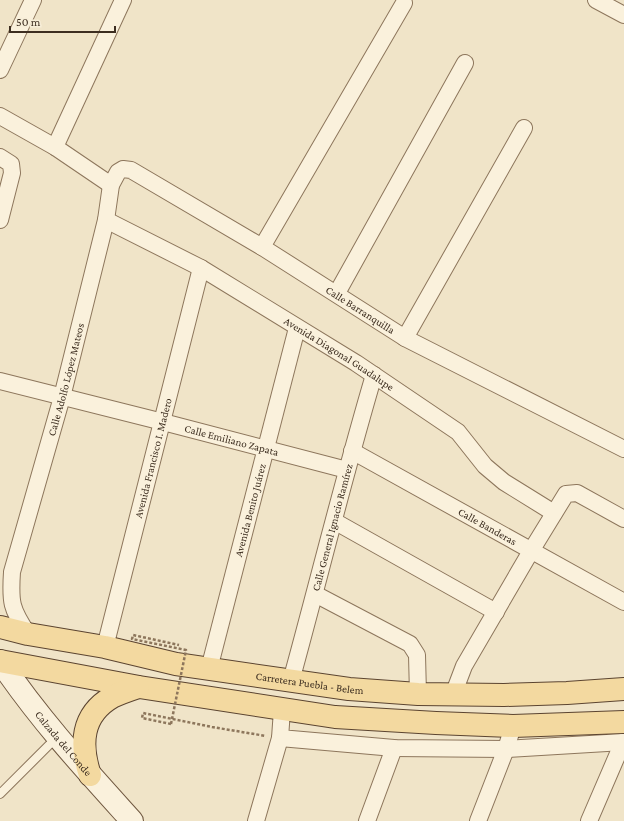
<svg xmlns="http://www.w3.org/2000/svg" width="624" height="821" font-family="'Crimson Pro',serif">
	<style>
		.lines { fill: none; stroke-linecap: round; stroke-linejoin: round }
		.lane-casing { stroke: #8d765c; stroke-width: 10 }
		.street-casing { stroke: #8d765c; stroke-width: 18 }
		.secondary-casing { stroke: #6f573f; stroke-width: 24 }
		.primary-casing { stroke: #5b4430; stroke-width: 24 }
		.path { stroke: #8d765c; stroke-width: 2.5; stroke-dasharray: 3 2; stroke-linecap: butt }
		.lane { stroke: #faf1dc; stroke-width: 8 }
		.street { stroke: #faf1dc; stroke-width: 16 }
		.secondary { stroke: #faf1dc; stroke-width: 22 }
		.primary { stroke: #f3d9a0; stroke-width: 22 }
		.path-bridge { stroke: #8d765c; stroke-width: 2.5; stroke-dasharray: 3 2; stroke-linecap: butt }
		.labels { text-anchor: middle; dominant-baseline: central; stroke-width: 3; stroke-linejoin: round; paint-order: stroke }
		.street-label { font-size: 11px; fill: #3d2e20; stroke: #f7eed8 }
	</style>
	<rect width="100%" height="100%" fill="#f0e4c8"/>
	<g class="lines">
		<defs>
			<path id="lane" d="M0 794 57 737"/>
			<g id="street">
				<path d="M596 0 624 15"/>
				<path d="M0 70 33 0"/>
				<path d="M0 116 55 147 111 185"/>
				<path d="M55 147 123 0"/>
				<path d="M0 157 11 164 12 173 0 220"/>
				<path id="s1" d="M106 220 201 268 356 363 458 432 485 466 504 482 554 513"/>
				<path d="M262 247 404 3"/>
				<path d="M337 293 465 63"/>
				<path d="M405 338 524 128"/>
				<path id="s2" d="M0 381 163 422 347 470"/>
				<path id="s3" d="M352 451 624 602"/>
				<path d="M334 521 496 612"/>
				<path d="M315 594 410 644 417 655 418 694"/>
				<path id="s4" d="M28 634C11 609 10 602 12 572L62 397 106 220 111 185 118 172 123 169 131 170 262 247 405 338 624 449"/>
				<path id="s5" d="M105 647 201 268"/>
				<path id="s6" d="M209 669 297 328"/>
				<path id="s7" d="M291 681C319 579 344 476 374 375"/>
				<path d="M453 695 464 666 531 551 566 494 577 493 624 519"/>
				<path d="M282 710 280 738 394 748 506 749 624 742"/>
				<path d="M256 821 280 738"/>
				<path d="M367 821 394 748"/>
				<path d="M478 821 506 749 513 726"/>
				<path d="M589 821 623 742"/>
			</g>
			<g id="secondary">
				<path id="s8" d="M0 661C39 719 86 770 132 821"/>
			</g>
			<g id="primary">
				<path id="s9" d="M0 627 28 634 105 647 176 664 349 689 418 694 504 695 567 693 624 689"/>
				<path d="M0 661 139 687 335 717 436 723 513 726 624 722"/>
				<path d="M90 775C80 745 81 715 112 697 120 693 129 690 138 687"/>
			</g>
		</defs>
		<use href="#lane" class="lane-casing"/>
		<use href="#street" class="street-casing"/>
		<use href="#secondary" class="secondary-casing"/>
		<use href="#primary" class="primary-casing"/>
		<path class="path" d="M171 724 142 718 143 713 212 727 266 736"/>
		<use href="#lane" class="lane"/>
		<use href="#street" class="street"/>
		<use href="#secondary" class="secondary"/>
		<use href="#primary" class="primary"/>
		<path class="path-bridge" d="M171 724 186 650 132 639 133 635 179 645"/>
	</g>
	<g class="labels">
		<g class="street-label">
			<text stroke="none"><textPath href="#s4" startOffset="763">Calle Barranquilla</textPath></text>
			<text stroke="none"><textPath href="#s1" startOffset="269">Avenida Diagonal Guadalupe</textPath></text>
			<text stroke="none"><textPath href="#s4" startOffset="266">Calle Adolfo López Mateos</textPath></text>
			<text stroke="none"><textPath href="#s2" startOffset="239">Calle Emiliano Zapata</textPath></text>
			<text stroke="none"><textPath href="#s5" startOffset="195">Avenida Francisco I. Madero</textPath></text>
			<text stroke="none"><textPath href="#s6" startOffset="164">Avenida Benito Juárez</textPath></text>
			<text stroke="none"><textPath href="#s3" startOffset="155">Calle Banderas</textPath></text>
			<text stroke="none"><textPath href="#s7" startOffset="159">Calle General Ignacio Ramírez</textPath></text>
			<text stroke="none"><textPath href="#s9" startOffset="315">Carretera Puebla - Belem</textPath></text>
			<text stroke="none"><textPath href="#s8" startOffset="104">Calzada del Conde</textPath></text>
		</g>
	</g>
	<path d="M10 26v6h105v-6" fill="none" stroke="#3d2e20" stroke-width="2"/>
	<text x="16" y="26" font-size="12" fill="#3d2e20" stroke="#f7eed8" stroke-width="3" paint-order="stroke">50 m</text>
</svg>
